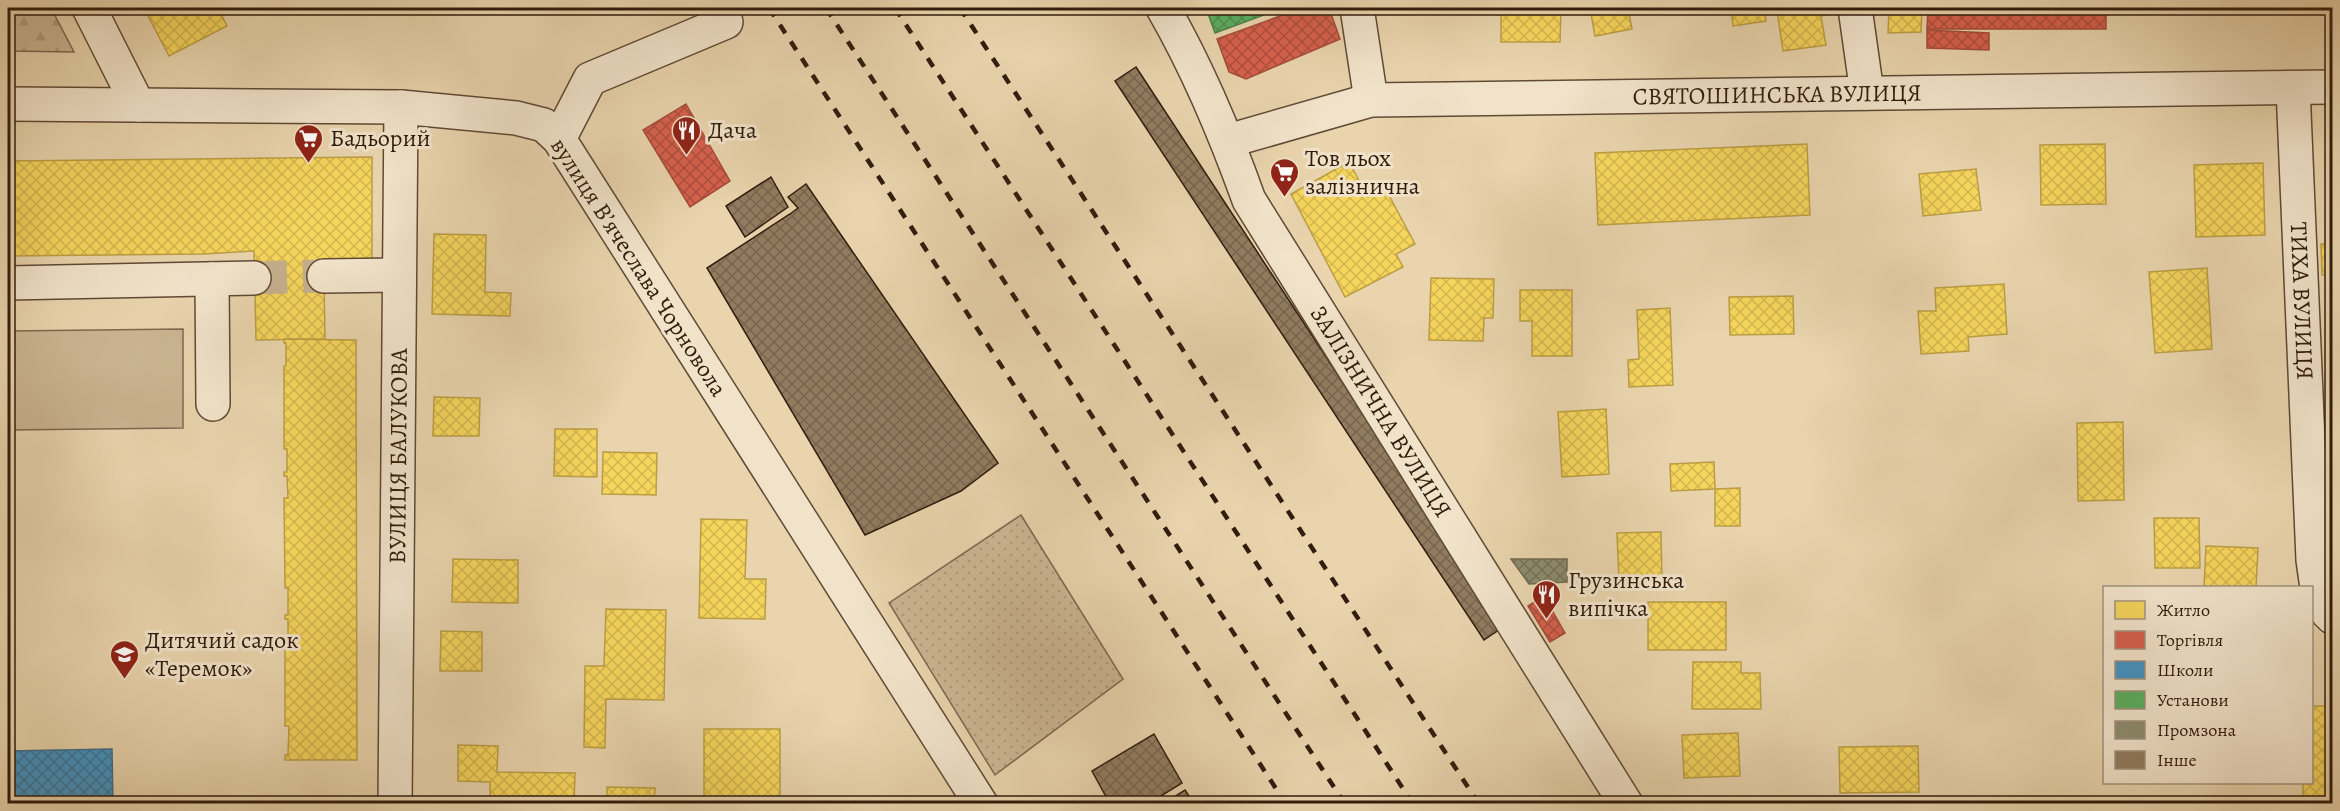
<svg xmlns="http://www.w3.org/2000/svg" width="2340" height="811" font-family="Alegreya,serif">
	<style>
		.grass { fill: url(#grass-dots); stroke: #7e6850; stroke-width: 1.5 }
		.forest { fill: url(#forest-firs); stroke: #7e6850; stroke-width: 1.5 }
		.pitch { fill: #cab592; stroke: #7e6850; stroke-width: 1.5 }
		.homes { fill: url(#homes-cross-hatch); stroke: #bb9e44; stroke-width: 1.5 }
		.shops { fill: url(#shops-cross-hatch); stroke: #a44c3a; stroke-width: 1.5 }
		.schools { fill: url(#schools-cross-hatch); stroke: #3e6f8c; stroke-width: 1.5 }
		.public { fill: url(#public-cross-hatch); stroke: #4e8248; stroke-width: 1.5 }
		.industry { fill: url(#industry-cross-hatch); stroke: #716a51; stroke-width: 1.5 }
		.building { fill: url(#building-cross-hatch); stroke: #311c0d; stroke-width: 1.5 }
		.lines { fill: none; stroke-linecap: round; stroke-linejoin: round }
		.minor-tunnel { stroke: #c4af8d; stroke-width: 33; stroke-dasharray: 33 16; stroke-linecap: butt }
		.minor-casing { stroke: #5f4a35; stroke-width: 36 }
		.minor { stroke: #f1e3ca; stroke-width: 33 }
		.rail { stroke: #311c0d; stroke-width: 4.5; stroke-dasharray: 10 10; stroke-linecap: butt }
		.labels { text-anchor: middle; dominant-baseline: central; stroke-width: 6; stroke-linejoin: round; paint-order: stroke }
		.street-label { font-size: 24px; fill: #311c0d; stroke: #f1e3ca }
		.poi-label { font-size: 24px; fill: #311c0d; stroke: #f1e3ca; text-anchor: start }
	</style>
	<defs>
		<pattern id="grass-dots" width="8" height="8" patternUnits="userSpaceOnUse" patternTransform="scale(1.5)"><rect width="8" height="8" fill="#cab592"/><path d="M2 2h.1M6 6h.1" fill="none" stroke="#ae9b7d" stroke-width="1.8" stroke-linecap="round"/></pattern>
		<pattern id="forest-firs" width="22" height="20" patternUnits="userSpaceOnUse" patternTransform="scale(1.5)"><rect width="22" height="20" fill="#cab592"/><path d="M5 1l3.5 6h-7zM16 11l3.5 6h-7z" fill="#ae9b7d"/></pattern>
		<pattern id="homes-cross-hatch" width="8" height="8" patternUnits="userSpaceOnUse" patternTransform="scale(1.5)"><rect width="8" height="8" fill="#f6d55c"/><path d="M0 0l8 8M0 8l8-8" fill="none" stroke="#d3b64f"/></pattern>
		<pattern id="shops-cross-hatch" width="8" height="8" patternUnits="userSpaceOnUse" patternTransform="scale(1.5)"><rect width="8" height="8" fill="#d6604d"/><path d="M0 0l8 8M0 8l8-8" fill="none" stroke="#ae4e3e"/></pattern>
		<pattern id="schools-cross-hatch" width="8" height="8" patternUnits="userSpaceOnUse" patternTransform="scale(1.5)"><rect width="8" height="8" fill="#4393c3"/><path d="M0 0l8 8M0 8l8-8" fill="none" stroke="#39779d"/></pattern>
		<pattern id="public-cross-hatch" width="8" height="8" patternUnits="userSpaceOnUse" patternTransform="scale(1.5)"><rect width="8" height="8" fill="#5aae61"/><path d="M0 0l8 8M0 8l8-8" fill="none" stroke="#4b8d4e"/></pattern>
		<pattern id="industry-cross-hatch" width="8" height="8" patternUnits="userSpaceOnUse" patternTransform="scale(1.5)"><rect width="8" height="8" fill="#8c8c6e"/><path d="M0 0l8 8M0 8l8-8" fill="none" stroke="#737259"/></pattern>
		<pattern id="building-cross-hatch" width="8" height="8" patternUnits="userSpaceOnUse" patternTransform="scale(1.5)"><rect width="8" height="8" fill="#917c60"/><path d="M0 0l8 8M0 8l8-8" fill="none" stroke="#77654e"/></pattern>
	</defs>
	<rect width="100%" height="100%" fill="#e9d4ad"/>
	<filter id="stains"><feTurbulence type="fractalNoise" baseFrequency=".00333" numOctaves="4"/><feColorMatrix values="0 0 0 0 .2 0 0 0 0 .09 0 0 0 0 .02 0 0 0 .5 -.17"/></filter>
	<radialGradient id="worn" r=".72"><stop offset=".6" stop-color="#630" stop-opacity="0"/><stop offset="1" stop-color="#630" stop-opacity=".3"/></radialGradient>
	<path class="grass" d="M1021 515 1123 679 995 775 889 603Z"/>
	<path class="forest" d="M8 8H51L74 52 8 51Z"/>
	<path class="pitch" d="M183 329V428L8 430V331Z"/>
	<g class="homes">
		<path d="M144 8H218L227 26 169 56Z"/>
		<path d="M1501 8H1561L1560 42H1501Z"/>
		<path d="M1590 8H1628L1632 29 1595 36Z"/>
		<path d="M1731 8H1764L1766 21 1733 26Z"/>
		<path d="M1798 8H1842L1843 12 1821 16 1826 45 1783 51 1777 11Z"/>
		<path d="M1889 8H1922L1921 32 1888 33Z"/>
		<path d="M1807 144 1810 215 1598 225 1595 153Z"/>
		<path d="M2105 144 2106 204 2041 205 2040 145Z"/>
		<path d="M372 157V260L324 276 325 339 256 340 254 251 203 254 8 256V161Z"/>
		<path d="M1349 162 1368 197 1385 188 1415 244 1396 254 1403 267 1345 297 1291 194Z"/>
		<path d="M2263 163 2265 235 2196 237 2194 165Z"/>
		<path d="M1976 169 1981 210 1923 216 1919 174Z"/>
		<path d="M434 234 486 235 485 292 511 293 510 316 432 314Z"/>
		<path d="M2332 243V274L2322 275 2321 244Z"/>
		<path d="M2207 268 2212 349 2155 353 2149 272Z"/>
		<path d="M1431 278 1494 279 1493 318H1484L1483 341 1429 340Z"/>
		<path d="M2004 284 2007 334 1968 337 1969 351 1921 354 1918 311H1936L1935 288Z"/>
		<path d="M1520 290H1572V356H1532V321H1520Z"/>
		<path d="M1793 296 1794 334 1730 335 1729 297Z"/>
		<path d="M1670 308 1673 385 1629 387 1628 360 1639 359 1637 310Z"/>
		<path d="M284 339 356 340 357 760H285V755H288L289 726H285V646L288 647V619H285V615H288V588H285L284 498H288L287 476H284V472H287V449H284V366H286V343H284Z"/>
		<path d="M434 397 480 398 479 436H433Z"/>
		<path d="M1606 409 1609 474 1562 477 1558 412Z"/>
		<path d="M2123 422 2124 500 2078 501 2077 423Z"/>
		<path d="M555 429H597V477L554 476Z"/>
		<path d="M603 452 657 453 656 495 602 494Z"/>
		<path d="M1714 462 1715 489 1671 491 1670 464Z"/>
		<path d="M1740 488V526H1715V489Z"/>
		<path d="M2154 518H2199L2200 568H2155Z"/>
		<path d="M701 519 747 520 745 579H766L765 619 699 618Z"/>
		<path d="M1661 532 1662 580 1619 581 1617 533Z"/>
		<path d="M2206 546 2258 548 2256 588H2204Z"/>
		<path d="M453 559 518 560V603L452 602Z"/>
		<rect x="1648" y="602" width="78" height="48"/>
		<path d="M606 609 666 610 664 700 606 699 605 748 584 747 585 666H604Z"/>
		<path d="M441 631 482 632V671H440Z"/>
		<path d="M1693 662H1741V673H1760L1761 709H1692Z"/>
		<path d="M2312 706H2332V804H2303V782H2312Z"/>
		<rect x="704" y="729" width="76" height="73"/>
		<path d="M1738 733 1740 776 1684 778 1682 735Z"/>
		<path d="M458 745 498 746 497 772 575 773 574 804H490V782L458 781Z"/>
		<path d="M1918 746 1919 792 1840 793 1839 747Z"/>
		<path d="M607 787 655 788 654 804H607Z"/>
	</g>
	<g class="shops">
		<path d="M1302 8H1329L1340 39 1246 79 1229 72 1217 39Z"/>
		<path d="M1928 8H2106V29H1927Z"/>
		<path d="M1927 30 1989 33V50L1927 48Z"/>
		<path d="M686 104 730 181 690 207 643 130Z"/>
		<path d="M1544 596 1565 633 1550 642 1528 606Z"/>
	</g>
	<path class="schools" d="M112 749 113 804H8V751Z"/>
	<path class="public" d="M1206 8H1283L1215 33Z"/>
	<path class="industry" d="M1511 559H1567V582L1529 584Z"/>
	<g class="building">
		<path d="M1136 67 1503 627 1484 640 1115 81Z"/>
		<path d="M771 177 788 207 745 237 726 206Z"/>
		<path d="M806 184 998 463 961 491 865 535 707 268 790 214 798 208 788 197Z"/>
		<path d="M1154 734 1182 783 1148 804H1110L1092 771Z"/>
		<path d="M1185 790 1194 804H1163Z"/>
	</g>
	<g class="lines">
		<path class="minor-tunnel" d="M254 278 324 276"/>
		<defs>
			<g id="minor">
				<path d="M89 8 138 105"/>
				<path id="s1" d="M1163 8C1198 69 1225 133 1249 200L1626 804"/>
				<path d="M1357 8 1371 100"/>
				<path d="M1855 8 1867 93"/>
				<path id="s2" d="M2293 88 2313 560C2316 579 2317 605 2332 617"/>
				<path d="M8 104 401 107 516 118 544 125 559 139 981 804"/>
				<path d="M559 139 590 79 726 22 717 8"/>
				<path id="s3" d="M1228 141 1371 100 2332 87"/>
				<path d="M324 276 398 275"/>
				<path d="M212 279 213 404"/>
				<path d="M8 283 254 278"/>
				<path id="s4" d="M395 804 401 107"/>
			</g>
		</defs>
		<use href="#minor" class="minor-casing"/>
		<use href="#minor" class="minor"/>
		<g class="rail">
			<path d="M769 8 1286 804"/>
			<path d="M826 8 1345 804"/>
			<path d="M895 8 1413 804"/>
			<path d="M960 8 1479 804"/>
		</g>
	</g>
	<defs>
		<symbol id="restaurant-pin" viewBox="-11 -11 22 30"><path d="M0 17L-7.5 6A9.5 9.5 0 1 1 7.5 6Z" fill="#8f2418" stroke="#f1e3ca"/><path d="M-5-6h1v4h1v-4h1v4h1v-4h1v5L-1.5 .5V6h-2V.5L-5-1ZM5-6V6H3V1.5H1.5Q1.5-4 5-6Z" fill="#fff"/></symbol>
		<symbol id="supermarket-pin" viewBox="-11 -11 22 30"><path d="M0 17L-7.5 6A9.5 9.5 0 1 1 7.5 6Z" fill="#8f2418" stroke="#f1e3ca"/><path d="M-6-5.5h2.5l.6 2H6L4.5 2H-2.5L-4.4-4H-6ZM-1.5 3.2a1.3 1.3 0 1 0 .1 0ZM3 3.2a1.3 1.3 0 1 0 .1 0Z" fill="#fff"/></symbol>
		<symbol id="school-pin" viewBox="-11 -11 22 30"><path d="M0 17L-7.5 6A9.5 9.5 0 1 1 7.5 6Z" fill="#8f2418" stroke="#f1e3ca"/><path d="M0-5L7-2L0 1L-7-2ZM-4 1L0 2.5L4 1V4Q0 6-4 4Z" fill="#fff"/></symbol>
	</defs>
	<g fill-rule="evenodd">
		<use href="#restaurant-pin" x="670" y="114" width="33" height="45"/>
		<use href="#supermarket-pin" x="292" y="122" width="33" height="45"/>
		<use href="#supermarket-pin" x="1268" y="156" width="33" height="45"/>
		<use href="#restaurant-pin" x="1530" y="578" width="33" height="45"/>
		<use href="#school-pin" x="108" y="638" width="33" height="45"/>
	</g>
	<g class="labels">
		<g class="street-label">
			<text stroke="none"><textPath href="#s3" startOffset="555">СВЯТОШИНСЬКА ВУЛИЦЯ</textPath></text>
			<text transform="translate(639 267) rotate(57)">вулиця Вʼячеслава Чорновола</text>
			<text stroke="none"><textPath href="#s2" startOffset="213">ТИХА ВУЛИЦЯ</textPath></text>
			<text stroke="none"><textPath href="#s1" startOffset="460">ЗАЛІЗНИЧНА ВУЛИЦЯ</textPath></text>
			<text stroke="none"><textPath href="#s4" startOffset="348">ВУЛИЦЯ БАЛУКОВА</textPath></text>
		</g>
		<g class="poi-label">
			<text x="708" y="130">Дача</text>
			<text x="330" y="138">Бадьорий</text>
			<text x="1305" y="158">Тов льох<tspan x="1305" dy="28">залізнична</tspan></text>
			<text x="1568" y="580">Грузинська<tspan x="1568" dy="28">випічка</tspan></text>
			<text x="145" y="640">Дитячий садок<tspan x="145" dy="28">«Теремок»</tspan></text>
		</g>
	</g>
	<rect width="2340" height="811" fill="none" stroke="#e9d4ad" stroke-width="30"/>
	<rect x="9" y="9" width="2322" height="793" fill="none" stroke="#311c0d" stroke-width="3"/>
	<rect x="15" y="15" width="2310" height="781" fill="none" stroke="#311c0d" stroke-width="1.5"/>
	<rect x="2103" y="586" width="210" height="198" fill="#f1e3ca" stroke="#a4937e" stroke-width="1.5"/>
	<rect x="2115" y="601" width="30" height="18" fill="#f6d55c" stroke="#a4937e" stroke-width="1.5"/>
	<text x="2157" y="616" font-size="18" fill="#311c0d">Житло</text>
	<rect x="2115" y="631" width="30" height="18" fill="#d6604d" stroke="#a4937e" stroke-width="1.5"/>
	<text x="2157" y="646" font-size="18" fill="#311c0d">Торгівля</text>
	<rect x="2115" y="661" width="30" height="18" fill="#4393c3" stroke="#a4937e" stroke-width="1.5"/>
	<text x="2157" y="676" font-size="18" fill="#311c0d">Школи</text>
	<rect x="2115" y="691" width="30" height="18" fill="#5aae61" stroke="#a4937e" stroke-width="1.5"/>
	<text x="2157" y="706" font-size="18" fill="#311c0d">Установи</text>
	<rect x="2115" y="721" width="30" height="18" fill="#8c8c6e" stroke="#a4937e" stroke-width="1.5"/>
	<text x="2157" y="736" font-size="18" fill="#311c0d">Промзона</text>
	<rect x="2115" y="751" width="30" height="18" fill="#917c60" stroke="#a4937e" stroke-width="1.5"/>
	<text x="2157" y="766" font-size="18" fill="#311c0d">Інше</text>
	<rect width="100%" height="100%" filter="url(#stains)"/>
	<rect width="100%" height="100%" fill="url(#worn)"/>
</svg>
